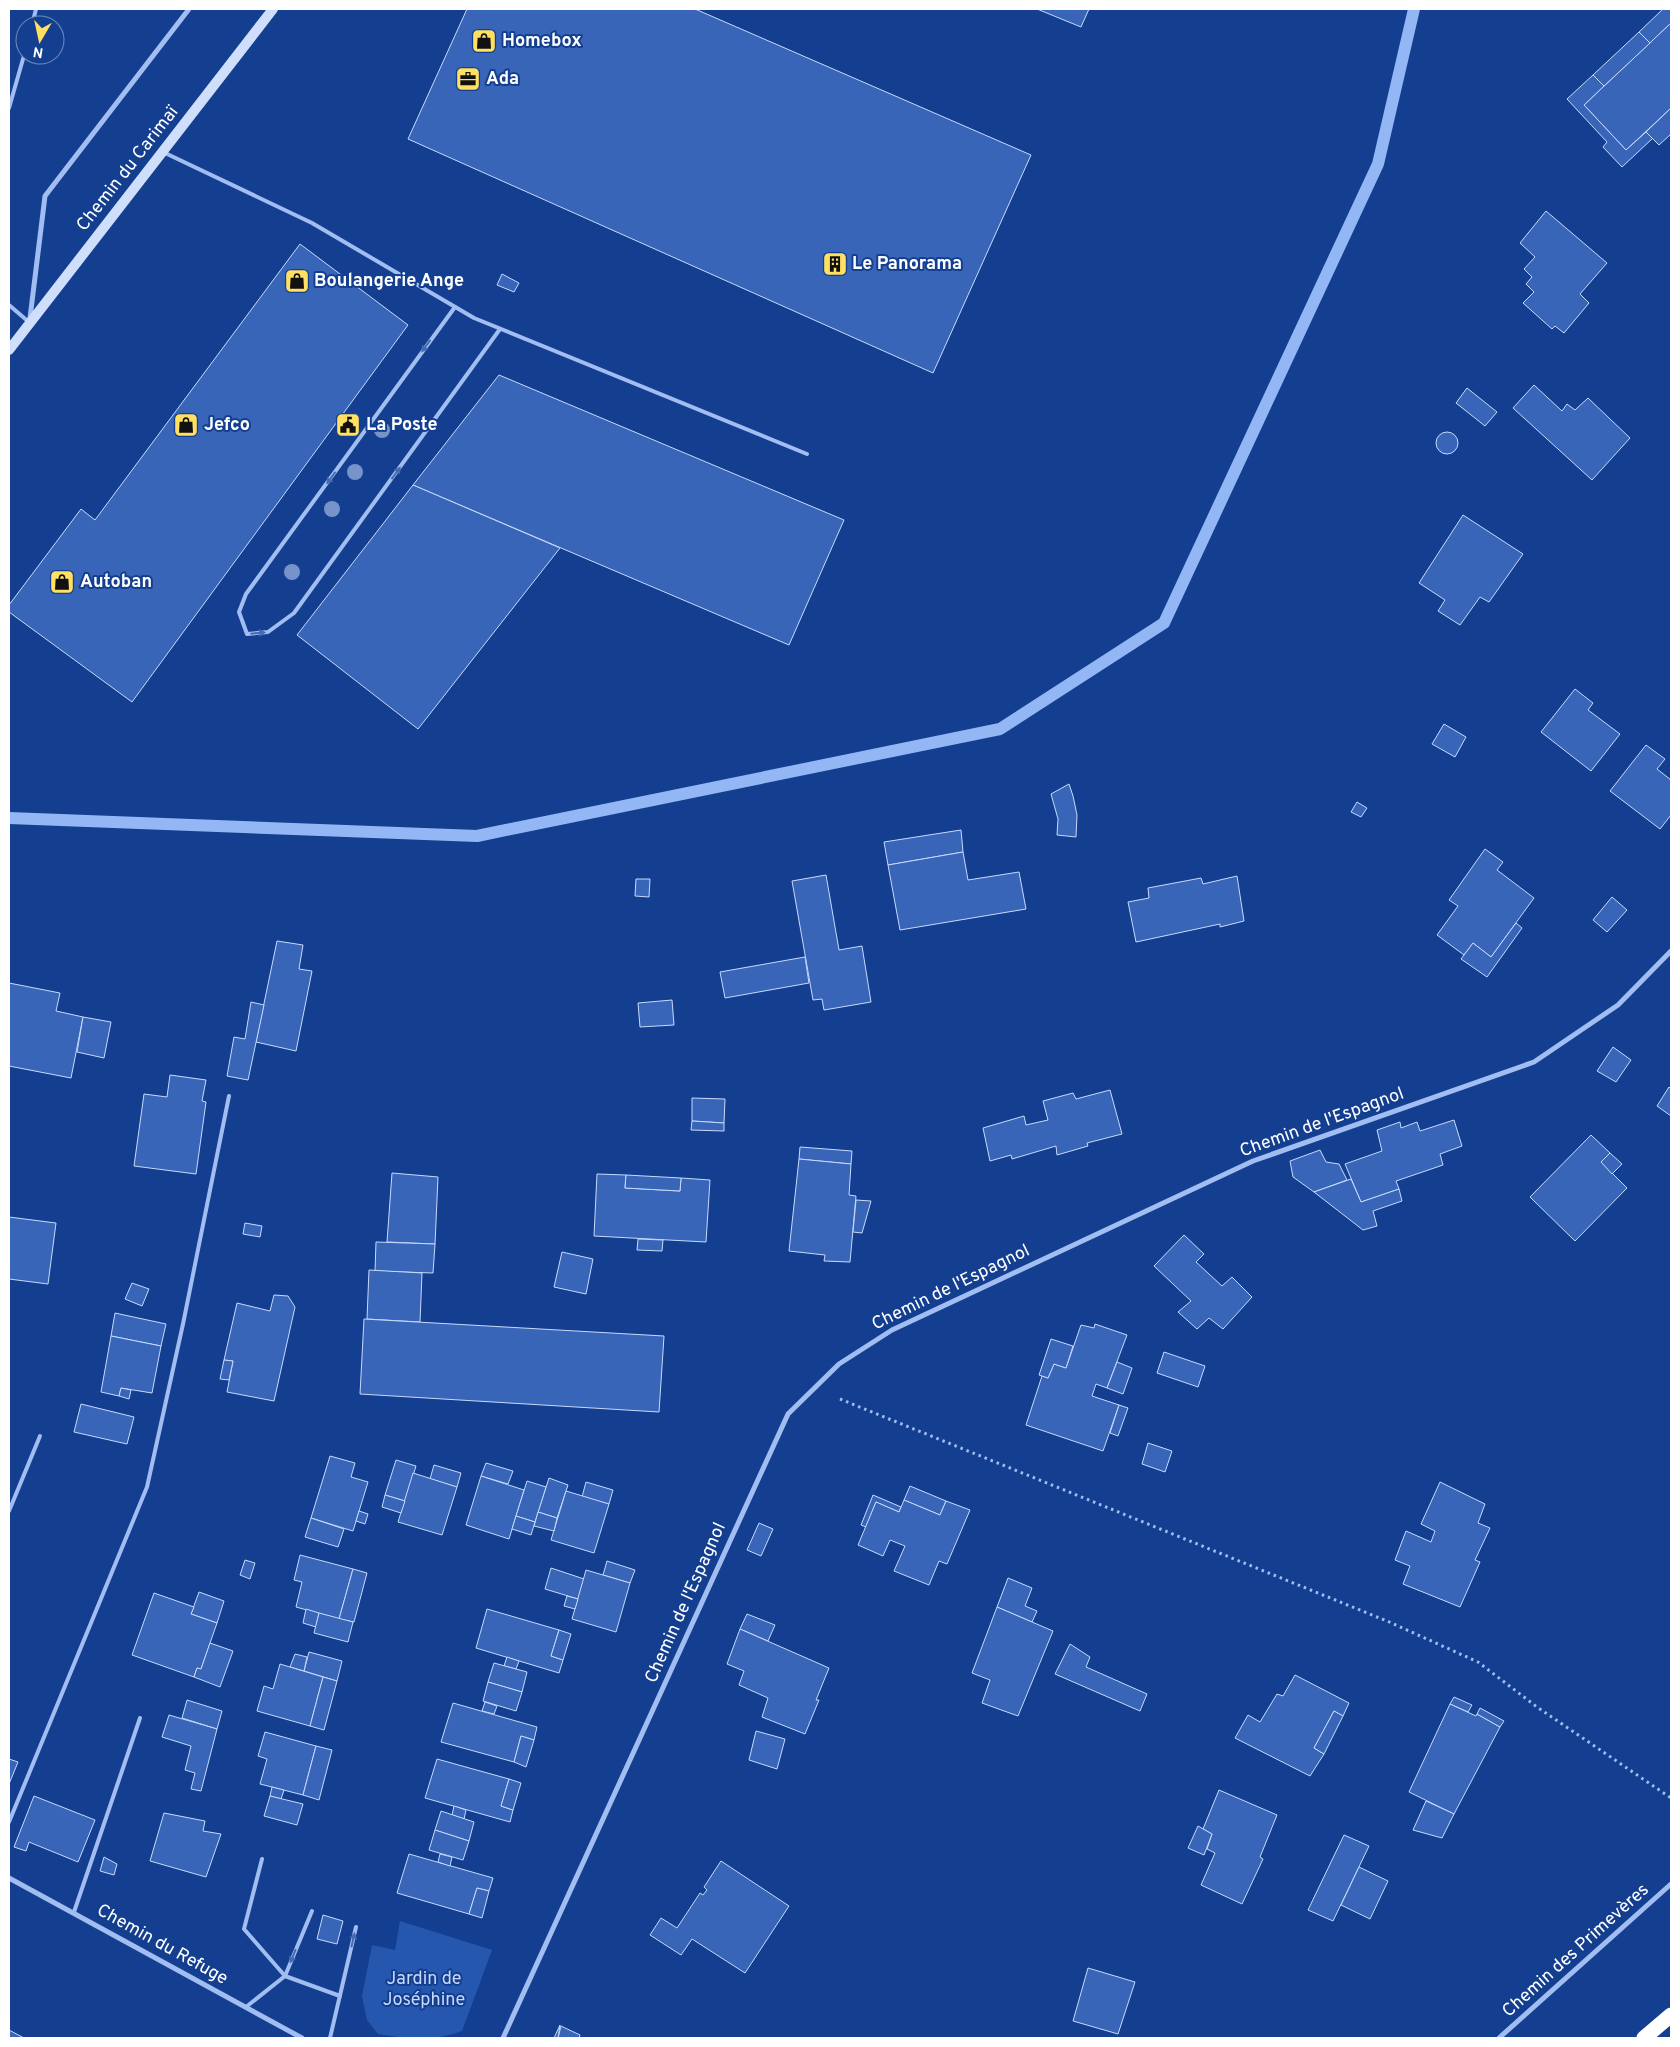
<svg xmlns="http://www.w3.org/2000/svg" width="1680" height="2047" font-family="Overpass,sans-serif">
	<style>
		.green { fill: #2657af }
		.lines { fill: none; stroke-linecap: round; stroke-linejoin: round }
		.stream { stroke: #93b7f4; stroke-width: 12 }
		.building { fill: #3865b7; stroke: #c7dafc }
		.path { stroke: #a1bdf1; stroke-width: 3; stroke-dasharray: 2.5 4; stroke-linecap: butt }
		.service { stroke: #a1bdf1; stroke-width: 4 }
		.minor { stroke: #a1bdf1; stroke-width: 5 }
		.secondary { stroke: #cfdefb; stroke-width: 10 }
		.motorway { stroke: #fff; stroke-width: 15 }
		.tree { fill: #7694cb }
		.oneway { fill: #456bb2 }
		.labels { text-anchor: middle; dominant-baseline: central; stroke-width: 4; stroke-linejoin: round; paint-order: stroke }
		.poi-label { font-size: 18px; font-weight: bold; fill: #fff; stroke: #143f90; text-anchor: start }
		.street-label { font-size: 18px; fill: #fff; stroke: #143f90 }
		.park-label { font-size: 18px; fill: #c7dafc; stroke: #143f90 }
	</style>
	<rect width="100%" height="100%" fill="#143f90"/>
	<path class="green" d="M400 1921 492 1950 462 2031C431 2042 409 2039 378 2034L367 2020 362 1996 372 1945 395 1950Z"/>
	<g class="lines">
		<path class="stream" d="M9 818 477 836 1000 729 1164 623 1378 164 1414 9"/>
	</g>
	<g class="building">
		<path d="M467 9H695L1031 155 933 373 408 139Z"/>
		<path d="M1037 9H1089L1081 27Z"/>
		<path d="M1663 9H1671V23L1650 43 1639 32Z"/>
		<path d="M1671 23V108L1626 150 1584 105Z"/>
		<path d="M1639 32 1650 43 1604 86 1593 75Z"/>
		<path d="M1593 75 1604 86 1584 105 1626 150 1646 132 1653 138 1622 167 1603 147 1607 142 1567 99Z"/>
		<path d="M1671 108V134L1659 145 1646 132Z"/>
		<path d="M1546 211 1607 263 1580 294 1589 303 1564 333 1555 326 1552 329 1523 303 1534 292 1526 284 1532 277 1524 269 1535 257 1520 243Z"/>
		<path d="M300 244 408 325 132 702 9 612V605L81 509 95 520Z"/>
		<path d="M502 274 519 283 514 292 497 285Z"/>
		<path d="M499 375 844 520 789 645 413 485Z"/>
		<path d="M1534 385 1562 411 1567 404 1575 410 1588 398 1630 438 1592 480 1513 408Z"/>
		<path d="M1467 388 1497 412 1485 426 1456 403Z"/>
		<circle cx="1447" cy="443" r="11"/>
		<path d="M413 485 560 548 418 729 297 635Z"/>
		<path d="M1463 515 1523 554 1489 602 1480 597 1460 625 1438 611 1445 600 1419 583Z"/>
		<path d="M1575 689 1593 703 1588 710 1620 734 1591 771 1541 732Z"/>
		<path d="M1444 724 1466 737 1455 757 1432 744Z"/>
		<path d="M1646 745 1665 759 1657 769 1671 780V815L1660 829 1610 791Z"/>
		<path d="M1069 784 1073 796 1077 815 1076 837 1057 835 1058 819 1051 794Z"/>
		<path d="M1357 802 1367 808 1361 817 1351 812Z"/>
		<path d="M961 830 963 852 888 865 884 842Z"/>
		<path d="M1485 849 1503 862 1497 870 1534 898 1491 957 1473 943 1464 955 1437 935 1458 906 1449 900Z"/>
		<path d="M963 852 968 880 1019 872 1026 909 900 930 888 865Z"/>
		<path d="M826 875 839 950 862 946 871 1002 824 1010 822 999 813 1000 792 881Z"/>
		<path d="M1237 876 1244 921 1220 927V924L1136 942 1128 902 1149 898 1148 888 1201 878 1203 884Z"/>
		<path d="M636 879H650L649 897 635 896Z"/>
		<path d="M1612 897 1627 910 1607 932 1593 920Z"/>
		<path d="M1516 923 1522 928 1487 977 1461 959 1473 943 1491 957Z"/>
		<path d="M277 941 303 945 299 969 312 971 296 1051 256 1042Z"/>
		<path d="M805 957 809 983 725 998 720 972Z"/>
		<path d="M9 983 60 993 56 1011 83 1017 71 1078 9 1066Z"/>
		<path d="M672 1000 674 1025 640 1027 638 1003Z"/>
		<path d="M251 1002 264 1005 248 1080 227 1076 234 1037 245 1039Z"/>
		<path d="M83 1017 111 1022 104 1058 77 1052Z"/>
		<path d="M1613 1047 1631 1060 1616 1082 1597 1071Z"/>
		<path d="M170 1075 206 1080 202 1101 206 1102 196 1174 134 1166 144 1094 167 1097Z"/>
		<path d="M1669 1087 1671 1089V1116L1657 1106Z"/>
		<path d="M1110 1090 1122 1134 1087 1143 1088 1146 1057 1155 1056 1146 1012 1159 1011 1155 990 1161 983 1128 1024 1116 1026 1125 1048 1120 1043 1101 1073 1093 1076 1099Z"/>
		<path d="M692 1098 725 1099 724 1123 692 1121Z"/>
		<path d="M1454 1120 1462 1146 1440 1154 1443 1165 1396 1181 1399 1189 1361 1202 1345 1164 1382 1151 1377 1130 1400 1122 1401 1128 1417 1122 1420 1131Z"/>
		<path d="M692 1121 724 1123V1131L691 1130Z"/>
		<path d="M1591 1135 1610 1153 1601 1162 1627 1188 1575 1241 1530 1197Z"/>
		<path d="M800 1147 852 1151 851 1164 799 1159Z"/>
		<path d="M1320 1150 1326 1162 1339 1164 1347 1180 1314 1192 1293 1177 1290 1161Z"/>
		<path d="M1610 1153 1622 1164 1612 1174 1601 1162Z"/>
		<path d="M799 1159 851 1164 849 1195 856 1196 850 1262 824 1261 825 1255 789 1251Z"/>
		<path d="M392 1173 438 1177 435 1244 387 1242Z"/>
		<path d="M597 1174 626 1175 625 1188 680 1191 681 1178 710 1180 706 1242 594 1236Z"/>
		<path d="M626 1175 681 1178 680 1191 625 1188Z"/>
		<path d="M1351 1179 1361 1202 1399 1189 1402 1201 1373 1211 1377 1226 1363 1230 1314 1192Z"/>
		<path d="M856 1200 871 1201 862 1233 853 1232Z"/>
		<path d="M9 1217 56 1223 48 1284 9 1279Z"/>
		<path d="M245 1223 262 1226 260 1237 243 1234Z"/>
		<path d="M1184 1235 1204 1254 1196 1262 1222 1286 1232 1277 1252 1297 1223 1329 1209 1318 1197 1329 1178 1312 1191 1301 1154 1266Z"/>
		<path d="M638 1239 663 1240 662 1251 637 1250Z"/>
		<path d="M376 1242 435 1244 433 1273 375 1271Z"/>
		<path d="M562 1252 593 1259 586 1294 554 1287Z"/>
		<path d="M369 1270 422 1273 420 1322 367 1319Z"/>
		<path d="M132 1283 149 1289 142 1306 125 1299Z"/>
		<path d="M274 1295 288 1296 295 1307 274 1401 227 1392 233 1361 224 1360 237 1303 270 1311Z"/>
		<path d="M115 1313 166 1324 161 1346 111 1336Z"/>
		<path d="M364 1319 664 1336 659 1412 360 1394Z"/>
		<path d="M1095 1324 1127 1335 1107 1388 1096 1384 1092 1396 1119 1405 1103 1451 1026 1425 1042 1376 1048 1378 1054 1364 1066 1368 1081 1325 1094 1328Z"/>
		<path d="M111 1336 161 1346 152 1393 121 1388 119 1396 101 1392Z"/>
		<path d="M1051 1339 1073 1346 1066 1368 1054 1364 1048 1378 1039 1375Z"/>
		<path d="M1164 1352 1205 1366 1198 1387 1157 1373Z"/>
		<path d="M224 1360 233 1361 229 1380 220 1379Z"/>
		<path d="M1117 1362 1132 1368 1123 1394 1107 1388Z"/>
		<path d="M121 1388 131 1390 129 1399 119 1396Z"/>
		<path d="M81 1404 134 1417 127 1444 74 1432Z"/>
		<path d="M1119 1405 1128 1408 1118 1436 1110 1433Z"/>
		<path d="M1148 1443 1172 1451 1165 1472 1142 1464Z"/>
		<path d="M330 1456 355 1463 351 1477 368 1482 353 1531 311 1518Z"/>
		<path d="M396 1460 416 1466 405 1501 385 1495Z"/>
		<path d="M486 1463 513 1471 508 1484 481 1476Z"/>
		<path d="M434 1465 461 1473 457 1487 430 1479Z"/>
		<path d="M413 1473 457 1487 442 1535 398 1522Z"/>
		<path d="M481 1476 524 1490 509 1539 466 1525Z"/>
		<path d="M549 1478 568 1485 557 1518 538 1512Z"/>
		<path d="M527 1481 546 1487 535 1522 516 1516Z"/>
		<path d="M586 1482 613 1490 609 1504 582 1497Z"/>
		<path d="M1440 1482 1485 1504 1478 1523 1490 1528 1475 1560 1480 1562 1460 1607 1403 1584 1410 1566 1395 1560 1406 1531 1431 1542 1435 1531 1421 1524Z"/>
		<path d="M910 1486 946 1501 940 1515 904 1500Z"/>
		<path d="M566 1491 609 1504 594 1553 551 1540Z"/>
		<path d="M385 1495 405 1501 401 1513 382 1507Z"/>
		<path d="M873 1495 901 1507 899 1512 876 1502 866 1527 861 1525Z"/>
		<path d="M904 1500 940 1515 946 1501 970 1510 947 1564 939 1561 929 1585 894 1571 905 1546 890 1540 883 1556 858 1545 876 1502 899 1512Z"/>
		<path d="M359 1511 368 1514 365 1524 356 1521Z"/>
		<path d="M538 1512 557 1518 554 1531 534 1526Z"/>
		<path d="M516 1516 535 1522 531 1535 512 1529Z"/>
		<path d="M311 1518 344 1529 338 1547 305 1537Z"/>
		<path d="M759 1523 773 1529 761 1556 747 1550Z"/>
		<path d="M300 1555 353 1569 339 1619 296 1607 302 1582 294 1580Z"/>
		<path d="M245 1560 255 1563 250 1579 240 1575Z"/>
		<path d="M607 1561 635 1570 630 1583 603 1575Z"/>
		<path d="M551 1568 584 1579 578 1599 545 1589Z"/>
		<path d="M353 1569 367 1573 354 1622 339 1619Z"/>
		<path d="M586 1570 630 1583 616 1632 572 1619Z"/>
		<path d="M1008 1578 1032 1588 1025 1606 1037 1611 1032 1622 997 1607Z"/>
		<path d="M199 1592 224 1601 217 1623 191 1614Z"/>
		<path d="M154 1593 194 1607 191 1614 217 1623 201 1669 197 1668 194 1677 132 1655Z"/>
		<path d="M567 1596 578 1599 575 1609 564 1606Z"/>
		<path d="M997 1607 1053 1631 1018 1716 982 1703 990 1680 972 1673Z"/>
		<path d="M306 1609 319 1613 316 1627 303 1623Z"/>
		<path d="M487 1609 559 1630 551 1656 563 1660 559 1673 476 1648Z"/>
		<path d="M319 1613 353 1622 348 1642 314 1633Z"/>
		<path d="M747 1614 775 1625 768 1641 740 1629Z"/>
		<path d="M740 1629 829 1668 816 1700H819L805 1734 762 1717 768 1698 739 1685 744 1671 727 1664Z"/>
		<path d="M559 1630 571 1634 563 1660 551 1656Z"/>
		<path d="M210 1643 233 1651 220 1687 194 1677 197 1668 201 1669Z"/>
		<path d="M1070 1644 1090 1657 1086 1667 1147 1694 1140 1711 1055 1674Z"/>
		<path d="M309 1652 342 1661 337 1681 304 1671Z"/>
		<path d="M295 1654 307 1657 304 1671 290 1667Z"/>
		<path d="M507 1657 519 1661 516 1669 504 1666Z"/>
		<path d="M494 1663 527 1672 522 1692 488 1682Z"/>
		<path d="M280 1664 323 1677 310 1726 257 1711 264 1686 273 1689Z"/>
		<path d="M1295 1675 1349 1703 1343 1716 1334 1711 1314 1748 1324 1754 1310 1776 1235 1738 1248 1715 1260 1722 1277 1694 1283 1696Z"/>
		<path d="M323 1677 337 1681 324 1730 310 1726Z"/>
		<path d="M488 1682 522 1692 516 1711 483 1701Z"/>
		<path d="M1454 1697 1472 1705 1468 1712 1450 1704Z"/>
		<path d="M187 1700 222 1711 217 1729 182 1718Z"/>
		<path d="M485 1702 497 1706 494 1714 482 1711Z"/>
		<path d="M453 1703 537 1727 534 1740 521 1736 514 1762 441 1742Z"/>
		<path d="M1450 1704 1476 1716 1477 1714 1500 1727 1454 1814 1409 1792Z"/>
		<path d="M1480 1708 1504 1721 1500 1727 1477 1714Z"/>
		<path d="M1334 1711 1343 1716 1324 1754 1314 1748Z"/>
		<path d="M169 1715 217 1729 201 1791 191 1789 195 1773 185 1770 191 1746 162 1737Z"/>
		<path d="M756 1731 785 1739 777 1769 749 1760Z"/>
		<path d="M265 1732 316 1746 303 1795 260 1784 267 1759 258 1756Z"/>
		<path d="M521 1736 534 1740 526 1767 514 1762Z"/>
		<path d="M316 1746 332 1750 319 1800 303 1795Z"/>
		<path d="M9 1759 18 1762 9 1784Z"/>
		<path d="M437 1759 509 1779 501 1806 513 1810 510 1822 425 1798Z"/>
		<path d="M509 1779 521 1783 513 1810 501 1806Z"/>
		<path d="M272 1787 284 1790 281 1799 270 1796Z"/>
		<path d="M1219 1790 1277 1815 1260 1857 1263 1859 1242 1904 1201 1885 1215 1853 1207 1849 1212 1834 1203 1829Z"/>
		<path d="M34 1796 95 1820 78 1862 29 1842 26 1851 14 1847Z"/>
		<path d="M270 1796 303 1804 297 1825 264 1816Z"/>
		<path d="M1426 1801 1454 1814 1442 1838 1413 1830Z"/>
		<path d="M454 1806 466 1810 464 1819 452 1815Z"/>
		<path d="M441 1811 474 1822 469 1841 435 1830Z"/>
		<path d="M164 1813 205 1821 203 1831 221 1834 206 1877 150 1861Z"/>
		<path d="M1198 1826 1212 1834 1204 1855 1188 1848Z"/>
		<path d="M435 1830 469 1841 463 1860 429 1850Z"/>
		<path d="M1344 1835 1369 1846 1333 1921 1308 1910Z"/>
		<path d="M409 1854 493 1878 489 1891 477 1888 469 1914 397 1893Z"/>
		<path d="M440 1854 452 1857 450 1866 438 1862Z"/>
		<path d="M104 1857 117 1864 114 1875 100 1871Z"/>
		<path d="M721 1861 789 1906 745 1973 692 1939 681 1955 650 1935 661 1918 677 1928 700 1893 703 1895 707 1890 704 1887Z"/>
		<path d="M1359 1867 1388 1881 1370 1919 1341 1905Z"/>
		<path d="M477 1888 489 1891 482 1918 469 1914Z"/>
		<path d="M323 1915 343 1921 337 1944 317 1939Z"/>
		<path d="M1088 1968 1135 1982 1118 2034 1073 2021Z"/>
		<path d="M560 2025 558 2038H554Z"/>
		<path d="M561 2026 580 2035 579 2038H558Z"/>
		<path d="M9 2030 24 2038H9Z"/>
	</g>
	<g class="lines">
		<path class="path" d="M840 1399 1387 1621 1478 1662 1537 1707 1671 1798"/>
		<g class="service">
			<path d="M32 25 36 9"/>
			<path d="M9 108 25 52"/>
			<path d="M165 153 312 223 474 318 807 454"/>
			<path d="M9 305 30 323"/>
			<path d="M455 307 246 594 239 612 247 634 268 632 294 613 500 329"/>
			<path d="M9 1511 40 1436"/>
			<path d="M9 1822 147 1487 183 1324 229 1096"/>
			<path d="M262 1859 244 1929 285 1976 340 1996"/>
			<path d="M74 1912 140 1718"/>
			<path d="M246 2007 285 1976 312 1911"/>
			<path d="M330 2038 356 1927"/>
		</g>
		<g class="minor">
			<path d="M30 318 45 196 189 9"/>
			<path d="M9 1878 302 2038"/>
			<path d="M503 2038 788 1414 839 1364 892 1330 1253 1161 1534 1062 1618 1005 1671 951"/>
			<path d="M1499 2038 1671 1884"/>
		</g>
		<path class="secondary" d="M9 350 273 9"/>
		<path class="motorway" d="M1644 2038 1671 2015"/>
	</g>
	<g class="tree">
		<circle cx="382" cy="430" r="8"/>
		<circle cx="355" cy="472" r="8"/>
		<circle cx="332" cy="509" r="8"/>
		<circle cx="292" cy="572" r="8"/>
	</g>
	<defs><path id="oneway-solid" d="M-6-.8H1V-3.2L6.5 0L1 3.2V.8H-6Z" transform="scale(1.25)"/></defs>
	<g class="oneway">
		<use href="#oneway-solid" transform="translate(426 346) rotate(126)"/>
		<use href="#oneway-solid" transform="translate(396 473) rotate(-54)"/>
		<use href="#oneway-solid" transform="translate(331 478) rotate(126)"/>
		<use href="#oneway-solid" transform="translate(258 633) rotate(-5)"/>
		<use href="#oneway-solid" transform="translate(353 1940) rotate(-77)"/>
		<use href="#oneway-solid" transform="translate(293 1956) rotate(112)"/>
	</g>
	<defs>
		<symbol id="shop-square" viewBox="-11 -11 22 22"><rect x="-9" y="-9" width="18" height="18" rx="4" fill="#ffe060" stroke="#143f90"/><path d="M-5-2.5h2.3a2.7 3.5 0 0 1 5.4 0H5L5.5 6h-11ZM-1.5-2.5h3a1.5 2.3 0 0 0-3 0Z" fill="#111"/></symbol>
		<symbol id="office-square" viewBox="-11 -11 22 22"><rect x="-9" y="-9" width="18" height="18" rx="4" fill="#ffe060" stroke="#143f90"/><path d="M-6-3h4V-5.5h4V-3h4V5H-6ZM-1-4.5V-3h2v-1.5ZM-6 0V1H6V0Z" fill="#111"/></symbol>
		<symbol id="building-square" viewBox="-11 -11 22 22"><rect x="-9" y="-9" width="18" height="18" rx="4" fill="#ffe060" stroke="#143f90"/><path d="M-4-6H4V6H1V3H-1V6H-4ZM-2.5-4.3h1.7v1.8h-1.7ZM.8-4.3h1.7v1.8H.8ZM-2.5-1h1.7V.8h-1.7ZM.8-1h1.7V.8H.8Z" fill="#111"/></symbol>
		<symbol id="civic-square" viewBox="-11 -11 22 22"><rect x="-9" y="-9" width="18" height="18" rx="4" fill="#ffe060" stroke="#143f90"/><path d="M-.6-6.5H3V-4.5H.6V-3L4-1V1h2V6H-6V1h2V-1L-.6-3ZM-1.2 2.5V6h2.4V2.5Z" fill="#111"/></symbol>
	</defs>
	<g fill-rule="evenodd">
		<use href="#shop-square" x="470" y="27" width="28" height="28"/>
		<use href="#office-square" x="454" y="65" width="28" height="28"/>
		<use href="#building-square" x="821" y="250" width="28" height="28"/>
		<use href="#shop-square" x="283" y="267" width="28" height="28"/>
		<use href="#shop-square" x="172" y="411" width="28" height="28"/>
		<use href="#civic-square" x="334" y="411" width="28" height="28"/>
		<use href="#shop-square" x="48" y="568" width="28" height="28"/>
	</g>
	<g class="labels">
		<g class="poi-label">
			<text x="502" y="41">Homebox</text>
			<text x="486" y="79">Ada</text>
			<text x="852" y="264">Le Panorama</text>
			<text x="314" y="281">Boulangerie Ange</text>
			<text x="204" y="425">Jefco</text>
			<text x="366" y="425">La Poste</text>
			<text x="80" y="582">Autoban</text>
		</g>
		<g class="street-label">
			<text transform="translate(128 169) rotate(-52)">Chemin du Carimaï</text>
			<text transform="translate(1322 1123) rotate(-20)">Chemin de l'Espagnol</text>
			<text transform="translate(951 1288) rotate(-26)">Chemin de l'Espagnol</text>
			<text transform="translate(686 1603) rotate(-66)">Chemin de l'Espagnol</text>
			<text transform="translate(162 1945) rotate(29)">Chemin du Refuge</text>
			<text transform="translate(1576 1951) rotate(-42)">Chemin des Primevères</text>
		</g>
		<g class="park-label">
			<text x="424" y="1979">Jardin de<tspan x="424" dy="21">Joséphine</tspan></text>
		</g>
	</g>
	<rect width="1680" height="2047" fill="none" stroke="#ffffff" stroke-width="20"/>
	<g transform="translate(40 40) rotate(189)"><circle r="24" fill="#143f90" stroke="#728cbc"/>
	<path d="M0-4L9 19L0 12L-9 19Z" fill="#ffe060"/>
	<text y="-8" font-size="14" font-weight="bold" text-anchor="middle" fill="#ffffff">N</text>
	</g>
</svg>
